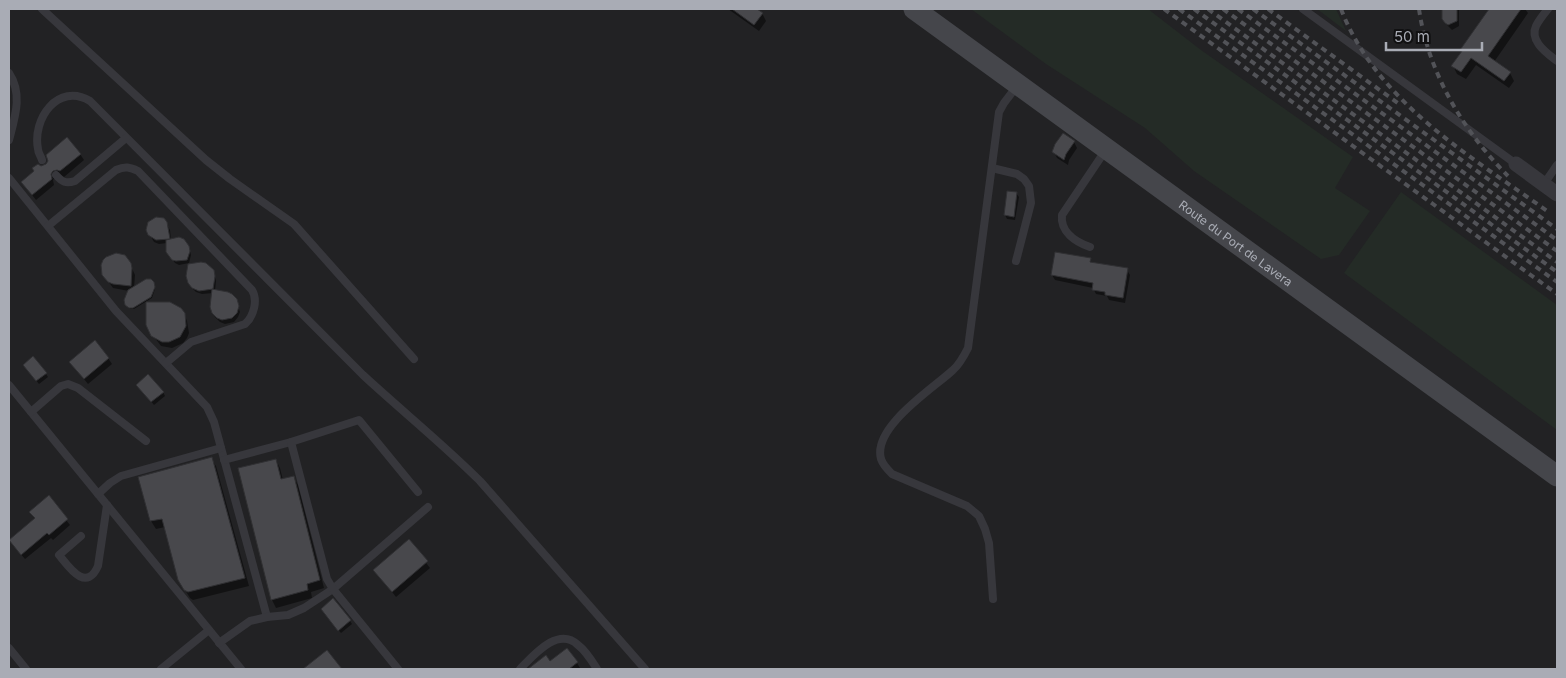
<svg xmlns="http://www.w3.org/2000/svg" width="1566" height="678" font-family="Inter,sans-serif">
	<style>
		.built { fill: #222224 }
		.green { fill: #242b26 }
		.shadow { fill: #0007 }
		.building { fill: #48484c; stroke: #303033 }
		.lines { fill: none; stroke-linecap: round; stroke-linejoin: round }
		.lane { stroke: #37373c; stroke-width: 8 }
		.street { stroke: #37373c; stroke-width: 15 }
		.secondary { stroke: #45464b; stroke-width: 21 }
		.rail { stroke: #525358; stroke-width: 4; stroke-dasharray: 6 5; stroke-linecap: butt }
		.labels { text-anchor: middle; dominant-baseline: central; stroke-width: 4.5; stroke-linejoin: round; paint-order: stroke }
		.street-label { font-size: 12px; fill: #a9acb5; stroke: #111112 }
	</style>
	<rect width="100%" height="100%" fill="#161617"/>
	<rect class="built" x="9" y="9" width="1548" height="660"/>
	<g class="green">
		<path d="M971 9H1148L1201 50 1353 157 1335 188 1370 211 1339 255 1321 259 1194 171 1145 128 1046 64Z"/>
		<path d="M1317 9H1336L1346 31Z"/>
		<path d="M1401 192 1557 305V430L1344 273Z"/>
	</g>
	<g class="shadow">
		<path d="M728 9H755L762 13 766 21 759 31Z"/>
		<path d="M1443 9H1459V26L1452 30 1447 25 1443 19Z"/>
		<path d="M1490 9H1525L1528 13 1494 62 1510 73 1514 81 1509 88 1476 65 1466 79 1457 74 1453 66 1463 52 1461 50Z"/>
		<path d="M1074 142 1077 148 1069 160 1068 165 1057 158 1054 152Z"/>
		<path d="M80 154 84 160 64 177 61 175 56 176 53 180 54 185 36 200 23 183 41 167Z"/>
		<path d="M1016 193 1019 197 1015 220 1007 219 1005 215Z"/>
		<path d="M163 219 170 230 171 240 189 248 191 255 189 263 179 265 175 263 170 256 167 243 159 244 154 242 147 230Z"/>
		<path d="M1090 260 1092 263 1127 270 1130 275 1125 303 1109 300 1107 296 1096 294 1093 288 1055 280 1052 275Z"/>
		<path d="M130 264 135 275 134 288 154 285 155 289 152 298 134 309H130L127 306 129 291 113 288 103 274Z"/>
		<path d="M213 270 216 281 215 291 236 300 240 312 238 317 234 322 225 324 220 322 215 317 213 313V293L202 294 196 292 191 287Z"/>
		<path d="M184 314 187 321 189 333 187 338 183 343 172 348 161 346 149 330Z"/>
		<path d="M108 358 112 364 88 384 70 362Z"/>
		<path d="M26 368 46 374 48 377 39 384Z"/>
		<path d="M140 388 163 392 165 396 154 405Z"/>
		<path d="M211 459 216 466 249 586 193 600 190 598 179 580 165 527 156 529 151 521 139 478Z"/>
		<path d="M276 460 280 468 283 480 294 478 298 485 324 588 311 592 312 598 276 608 272 600Z"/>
		<path d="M48 497 70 525 53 540 51 538 25 559 13 545 35 519 31 512Z"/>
		<path d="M409 541 430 568 396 597 375 570Z"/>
		<path d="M324 613 350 621 352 624 341 633Z"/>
		<path d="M566 649 577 663 580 668 578 669H530L546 657 550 662Z"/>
	</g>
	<g class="building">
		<path d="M732 9H757L763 13 754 25Z"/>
		<path d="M1442 9H1457V21L1448 25 1445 23 1442 19Z"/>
		<path d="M1489 9H1521L1488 56 1511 72 1504 81 1471 58 1461 72 1451 66 1462 51 1460 50Z"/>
		<path d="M1063 133 1075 141 1066 154 1064 160 1052 152 1055 144Z"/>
		<path d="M67 137 81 154 60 171 57 170 53 171 51 174 52 179 32 195 21 182 34 171 32 168 38 164 41 166 46 164 48 161 46 155Z"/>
		<path d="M1007 191 1017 192 1014 217 1004 215Z"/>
		<path d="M156 217 164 218 167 222 170 239 156 240 148 235 146 230 148 222Z"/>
		<path d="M179 237 184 239 189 246 190 251 187 260 176 261 172 260 166 252V240Z"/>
		<path d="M1055 252 1091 258 1090 262 1128 268 1123 298 1105 295V292L1092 290 1093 283 1051 275Z"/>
		<path d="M116 253 125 255 131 263 132 268 131 286 113 284 108 282 102 275 101 265 103 260 106 257Z"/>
		<path d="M201 262 206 263 214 270 215 276 213 289 199 291 192 288 188 283 186 276 188 264Z"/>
		<path d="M146 279H151L154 282 155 287 151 297 133 308H129L125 305 124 300 128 290Z"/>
		<path d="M212 289 228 292 232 294 237 299 239 306 237 313 232 318 222 320 217 318 212 313 210 307Z"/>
		<path d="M146 302H170L181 308 185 313 186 326 180 337 169 342H162L151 336 146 325Z"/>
		<path d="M95 340 109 358 84 379 69 362Z"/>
		<path d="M33 356 47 373 36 381 23 365Z"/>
		<path d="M148 374 164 392 151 402 136 385Z"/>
		<path d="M212 457 245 578 188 592 184 590 178 580 162 519 150 521 138 477Z"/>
		<path d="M276 459 281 479 294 476 320 580 307 584 308 590 271 600 238 468Z"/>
		<path d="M49 495 68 519 49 535 47 533 21 555 9 540 35 518 29 512Z"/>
		<path d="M409 539 428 561 392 592 373 570Z"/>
		<path d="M333 598 351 620 338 631 321 609Z"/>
		<path d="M567 648 578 662 569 669H528L546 655 550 661Z"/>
		<path d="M327 650 342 669H303Z"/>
	</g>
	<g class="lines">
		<g class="lane">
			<path d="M42 9 206 160 230 179 294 224 414 359"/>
			<path d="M1303 9 1516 164"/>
			<path d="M1548 9C1544 14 1539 20 1536 26 1529 41 1547 53 1557 61"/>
			<path d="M9 73C23 94 15 117 9 140"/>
			<path d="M42 160C41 156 38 153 38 149 32 119 58 82 90 101L363 375C402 411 443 444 480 481L645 669"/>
			<path d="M992 168 1017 174 1024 179 1029 186 1031 203 1016 261"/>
			<path d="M56 175C62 182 66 184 75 181L126 138"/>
			<path d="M9 178 116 311 207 407 214 422 267 617"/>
			<path d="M1544 184 1557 165"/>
			<path d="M48 226 116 170C125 166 130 167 138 171L252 290C258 300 254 316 245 324L191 342 166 363"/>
			<path d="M1090 247C1076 242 1060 232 1062 215L1105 151"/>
			<path d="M9 385 241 669"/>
			<path d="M31 412 61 386 68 384 78 388 146 441"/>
			<path d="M224 460 291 442"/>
			<path d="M98 494 110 483 121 476 221 448"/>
			<path d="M81 536 59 555C69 567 86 593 98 566L107 505"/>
			<path d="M993 599 989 543 985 529 979 516 967 506 892 474C888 470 883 465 881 459 872 427 934 388 953 370 960 364 964 356 968 348L999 112 1004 103 1017 86"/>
			<path d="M219 643 250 621 267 617 288 615 304 608 333 589 428 507"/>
			<path d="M9 648 26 669"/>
			<path d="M161 669 209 630"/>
			<path d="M398 669 333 589 327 579 291 442 359 420 418 492"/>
			<path d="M520 669C534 655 558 626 578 645 586 651 592 661 597 669"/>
		</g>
		<path class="street" d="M1516 164 1557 194"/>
		<path class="secondary" id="s1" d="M914 9 1557 476"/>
		<g class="rail">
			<path d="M1164 9 1557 294"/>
			<path d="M1179 9 1557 282"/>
			<path d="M1194 9 1557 272"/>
			<path d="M1208 9 1557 262"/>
			<path d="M1223 9 1557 251"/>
			<path d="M1238 9 1557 240"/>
			<path d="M1253 9 1557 229"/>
			<path d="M1268 9 1399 104"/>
			<path d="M1341 9C1377 103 1472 157 1550 213"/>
			<path d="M1419 9C1428 72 1463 131 1508 176"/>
		</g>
	</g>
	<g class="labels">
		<g class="street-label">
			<text stroke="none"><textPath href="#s1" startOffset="398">Route du Port de Lavera</textPath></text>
		</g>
	</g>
	<rect width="1566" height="678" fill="none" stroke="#a9acb5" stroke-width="20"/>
	<path d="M1386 42v8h96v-8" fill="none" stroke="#a9acb5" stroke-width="2.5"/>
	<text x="1394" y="42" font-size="15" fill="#a9acb5" stroke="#111112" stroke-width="4" paint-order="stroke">50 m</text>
</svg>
